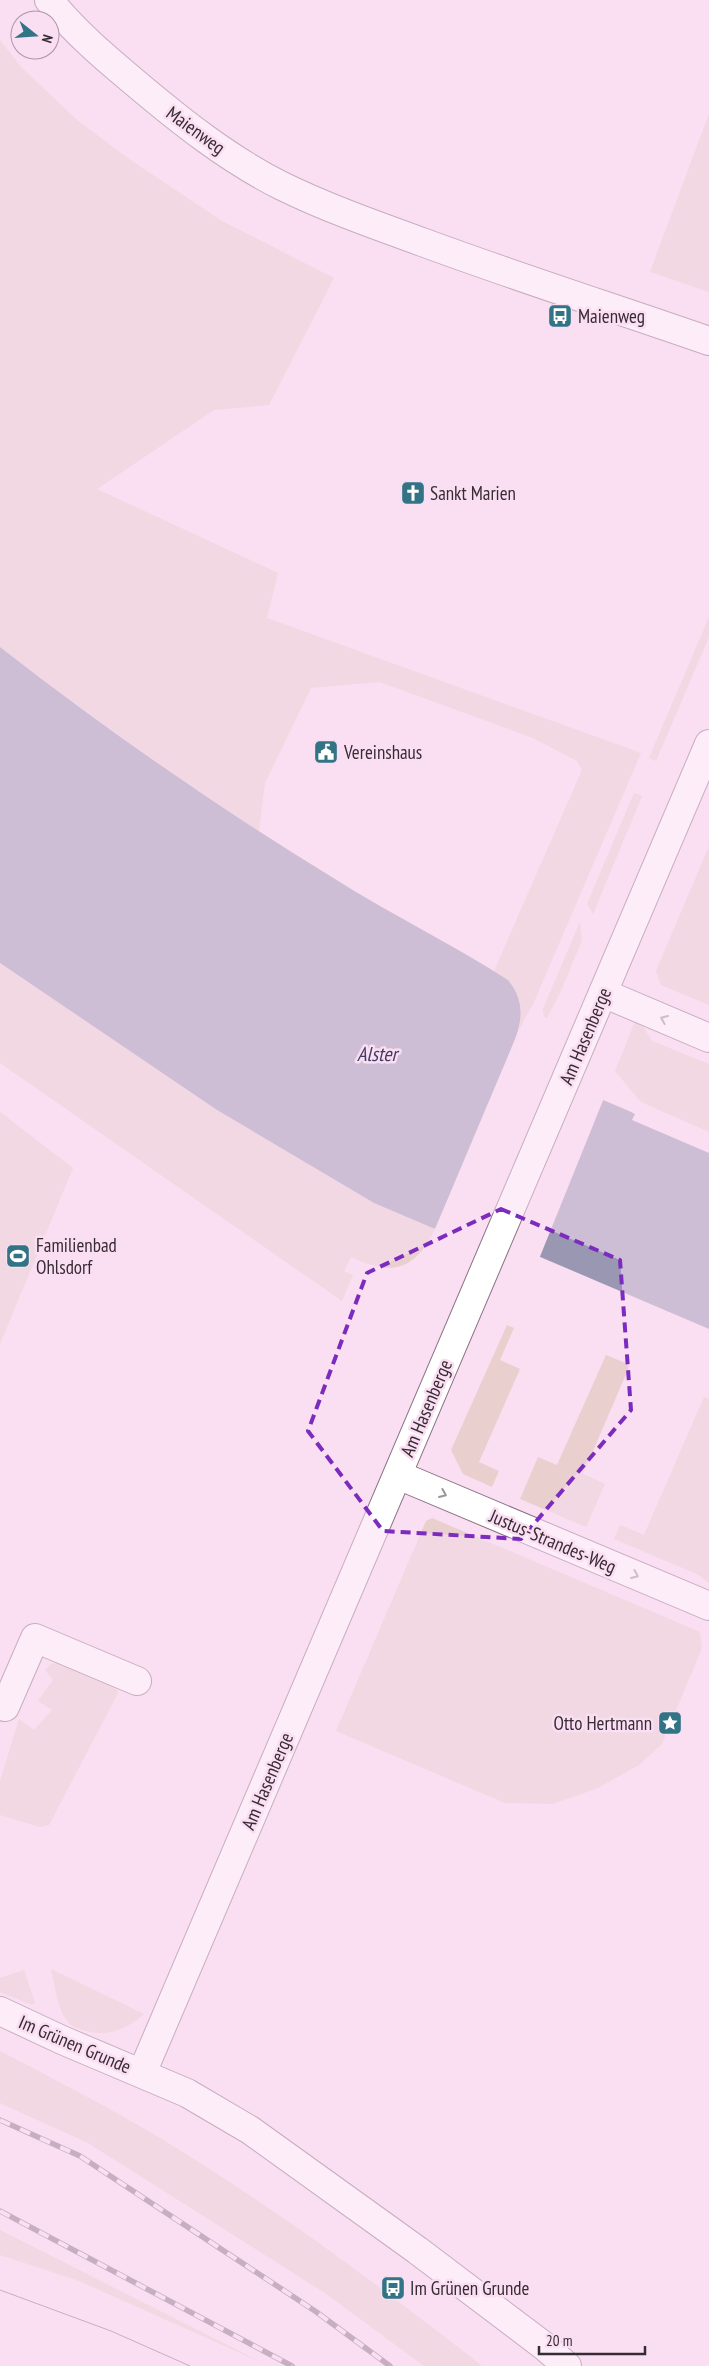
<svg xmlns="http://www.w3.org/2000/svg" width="709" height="2366" font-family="'PT Sans Narrow',sans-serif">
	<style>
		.green { fill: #e9d0ce }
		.water { fill: #9997b2 }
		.pier { fill: #fadef2 }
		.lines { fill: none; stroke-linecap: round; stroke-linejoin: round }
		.minor-casing { stroke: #8a7284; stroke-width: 30 }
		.minor { stroke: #fff; stroke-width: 28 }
		.tram { stroke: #887683; stroke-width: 1 }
		.rail-casing { stroke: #887683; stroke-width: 5.5 }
		.rail { stroke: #fadef2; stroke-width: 4; stroke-dasharray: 11; stroke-linecap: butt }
		.oneway { stroke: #9b969a }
		.marked { fill: none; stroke: #7b2cbf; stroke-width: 4; stroke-dasharray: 10 6; stroke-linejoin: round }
		.labels { text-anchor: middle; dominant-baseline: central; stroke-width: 5; stroke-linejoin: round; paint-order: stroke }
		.street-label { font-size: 19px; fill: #372c34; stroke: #fadef2 }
		.poi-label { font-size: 19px; fill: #372c34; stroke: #fadef2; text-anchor: start }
		.water-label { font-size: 20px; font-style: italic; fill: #413b65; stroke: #fadef2 }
	</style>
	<rect width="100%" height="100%" fill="#fadef2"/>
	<g class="green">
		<path d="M0 40 21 67 77 120 129 159 222 221 334 278 269 405 214 410 97 489 278 573 267 618 641 753 534 1002 519 1030 521 1010 508 980 494 971 582 770 577 761 533 738 380 682 311 688 265 783 259 831C170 773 84 712 0 647Z"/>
		<path d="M709 114V292L650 272Z"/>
		<path d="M709 617V637L656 761 649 758Z"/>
		<path d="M634 793 642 796 593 914 587 904Z"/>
		<path d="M709 846V1005L661 985 656 971Z"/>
		<path d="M580 922 582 940 561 991 547 1018 544 1016 543 1009Z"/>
		<path d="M0 963 217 1110 374 1203 435 1229C414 1272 392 1276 351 1257L344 1271 353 1275 342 1301 0 1063Z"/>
		<path d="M635 1022 642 1025 652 1041 709 1064V1132L641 1102 615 1071Z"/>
		<path d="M0 1112 73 1168 0 1344Z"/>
		<path d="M507 1325 514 1328 500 1360 520 1369 479 1462 499 1471 492 1487 463 1474 451 1450Z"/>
		<path d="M606 1355 630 1365 583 1474 605 1484 586 1527 520 1499 538 1457 557 1465Z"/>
		<path d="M704 1397 709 1399V1583L697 1574 614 1539 620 1525 644 1535Z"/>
		<path d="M432 1518 700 1632 702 1648 662 1744 639 1765 598 1788 553 1804 505 1803 336 1731 426 1521Z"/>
		<path d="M58 1663 116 1687 118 1693 49 1825 40 1827 0 1815V1781L19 1719 34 1730 52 1710 38 1701 53 1680 45 1670 51 1664Z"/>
		<path d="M51 1969 144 2014C127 2029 106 2038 83 2030 77 2028 70 2026 67 2021 57 2007 55 1985 51 1969Z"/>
		<path d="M24 1970 35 2003 32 2005 0 1992V1978Z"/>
		<path d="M0 2051C54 2079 108 2107 160 2138 272 2206 379 2285 482 2366H424L325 2293 88 2143 0 2103Z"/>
		<path d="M0 2230 265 2364 79 2281 0 2255Z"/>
	</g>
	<path class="water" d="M0 647C108 731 219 808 335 879 392 915 452 944 508 980 530 1007 519 1031 507 1059L629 1111 635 1114 632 1120 709 1153V1329L442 1215 435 1229 374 1203 217 1110 0 963Z"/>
	<path class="pier" d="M519 1030 521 1031 510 1058 604 1098 539 1259 443 1218 438 1230 435 1229Z"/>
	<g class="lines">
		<defs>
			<g id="minor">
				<path d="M49 0C74 31 103 56 133 81 179 120 228 159 282 186 327 208 375 225 422 242 517 277 614 308 709 341"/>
				<path d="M603 993 709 1038"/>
				<path d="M398 1475 709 1606"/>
				<path d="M0 1705 5 1707 35 1638 137 1681"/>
				<path d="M0 2011 62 2040 187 2093 250 2130 417 2250 544 2346 567 2366"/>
				<path d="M142 2073 709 744"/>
			</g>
		</defs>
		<use href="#minor" class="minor-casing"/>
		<use href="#minor" class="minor"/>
		<path class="tram" d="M0 2290 111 2331 190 2366"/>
		<defs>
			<g id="rail">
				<path d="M0 2120 80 2156 315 2311 390 2366"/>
				<path d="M0 2211 292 2366"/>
			</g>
		</defs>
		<use href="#rail" class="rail-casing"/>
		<use href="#rail" class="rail"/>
	</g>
	<defs><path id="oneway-chevron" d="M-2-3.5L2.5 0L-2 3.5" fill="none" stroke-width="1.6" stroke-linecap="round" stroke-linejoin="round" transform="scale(1.25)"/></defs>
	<g class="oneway">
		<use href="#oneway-chevron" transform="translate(664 1019) rotate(-157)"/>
		<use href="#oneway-chevron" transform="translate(443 1494) rotate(23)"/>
		<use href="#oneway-chevron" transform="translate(635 1575) rotate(23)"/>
	</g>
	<path d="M0 0H709V2366H0ZM501 1209 620 1260 631 1410 521 1539 383 1531 308 1431 367 1273Z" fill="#fadef2" fill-opacity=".55" fill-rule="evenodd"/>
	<path class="marked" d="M501 1209 620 1260 631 1410 521 1539 383 1531 308 1431 367 1273Z"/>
	<defs>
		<symbol id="bus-square" viewBox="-11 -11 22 22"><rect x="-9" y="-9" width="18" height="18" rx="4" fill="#327486" stroke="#fadef2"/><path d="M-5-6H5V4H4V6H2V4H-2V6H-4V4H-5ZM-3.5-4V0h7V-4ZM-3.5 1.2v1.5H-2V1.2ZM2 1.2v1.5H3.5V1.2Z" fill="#fff"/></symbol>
		<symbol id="church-square" viewBox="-11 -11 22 22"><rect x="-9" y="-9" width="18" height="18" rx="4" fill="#327486" stroke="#fadef2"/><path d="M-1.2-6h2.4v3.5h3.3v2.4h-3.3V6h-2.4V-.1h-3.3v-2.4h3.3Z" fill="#fff"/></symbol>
		<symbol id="civic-square" viewBox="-11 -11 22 22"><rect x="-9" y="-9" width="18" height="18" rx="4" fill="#327486" stroke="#fadef2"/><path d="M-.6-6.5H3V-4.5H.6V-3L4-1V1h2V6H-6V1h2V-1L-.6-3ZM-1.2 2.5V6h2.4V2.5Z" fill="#fff"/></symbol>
		<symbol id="stadium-square" viewBox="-11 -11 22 22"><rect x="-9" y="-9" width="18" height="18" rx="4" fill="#327486" stroke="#fadef2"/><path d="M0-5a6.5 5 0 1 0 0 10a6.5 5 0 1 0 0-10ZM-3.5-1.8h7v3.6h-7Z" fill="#fff"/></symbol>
		<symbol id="sight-square" viewBox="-11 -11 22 22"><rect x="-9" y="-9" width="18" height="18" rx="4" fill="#327486" stroke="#fadef2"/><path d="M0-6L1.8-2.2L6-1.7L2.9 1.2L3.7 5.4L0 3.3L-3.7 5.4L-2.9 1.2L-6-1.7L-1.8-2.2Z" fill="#fff"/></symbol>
	</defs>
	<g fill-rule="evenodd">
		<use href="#bus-square" x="546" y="302" width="28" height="28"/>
		<use href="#church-square" x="399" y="479" width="28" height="28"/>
		<use href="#civic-square" x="312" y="738" width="28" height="28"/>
		<use href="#stadium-square" x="4" y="1242" width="28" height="28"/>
		<use href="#sight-square" x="656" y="1709" width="28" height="28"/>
		<use href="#bus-square" x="379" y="2274" width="28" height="28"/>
	</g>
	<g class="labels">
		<g class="street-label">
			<text transform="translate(196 130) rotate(36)">Maienweg</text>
			<text transform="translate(585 1036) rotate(-67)">Am Hasenberge</text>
			<text transform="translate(426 1408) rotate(-67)">Am Hasenberge</text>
			<text transform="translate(553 1541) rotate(23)">Justus-Strandes-Weg</text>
			<text transform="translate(267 1781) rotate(-67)">Am Hasenberge</text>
			<text transform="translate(75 2044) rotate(23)">Im Grünen Grunde</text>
		</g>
		<g class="poi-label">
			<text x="578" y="316">Maienweg</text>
			<text x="430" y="493">Sankt Marien</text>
			<text x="344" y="752">Vereinshaus</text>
			<text x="36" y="1245">Familienbad<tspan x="36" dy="22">Ohlsdorf</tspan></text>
			<text x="652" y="1723" text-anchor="end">Otto Hertmann</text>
			<text x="410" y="2288">Im Grünen Grunde</text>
		</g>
		<g class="water-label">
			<text x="377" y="1054">Alster</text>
		</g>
	</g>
	<g transform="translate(35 35) rotate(107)"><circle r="24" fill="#fadef2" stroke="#ac97a6"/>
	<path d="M0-4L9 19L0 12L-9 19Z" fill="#327486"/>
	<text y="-8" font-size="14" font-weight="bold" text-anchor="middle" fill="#372c34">N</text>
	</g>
	<path d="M539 2346v8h106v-8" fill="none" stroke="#372c34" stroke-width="2.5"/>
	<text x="546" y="2346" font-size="15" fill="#372c34" stroke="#fadef2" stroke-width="4" paint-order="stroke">20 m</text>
</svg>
